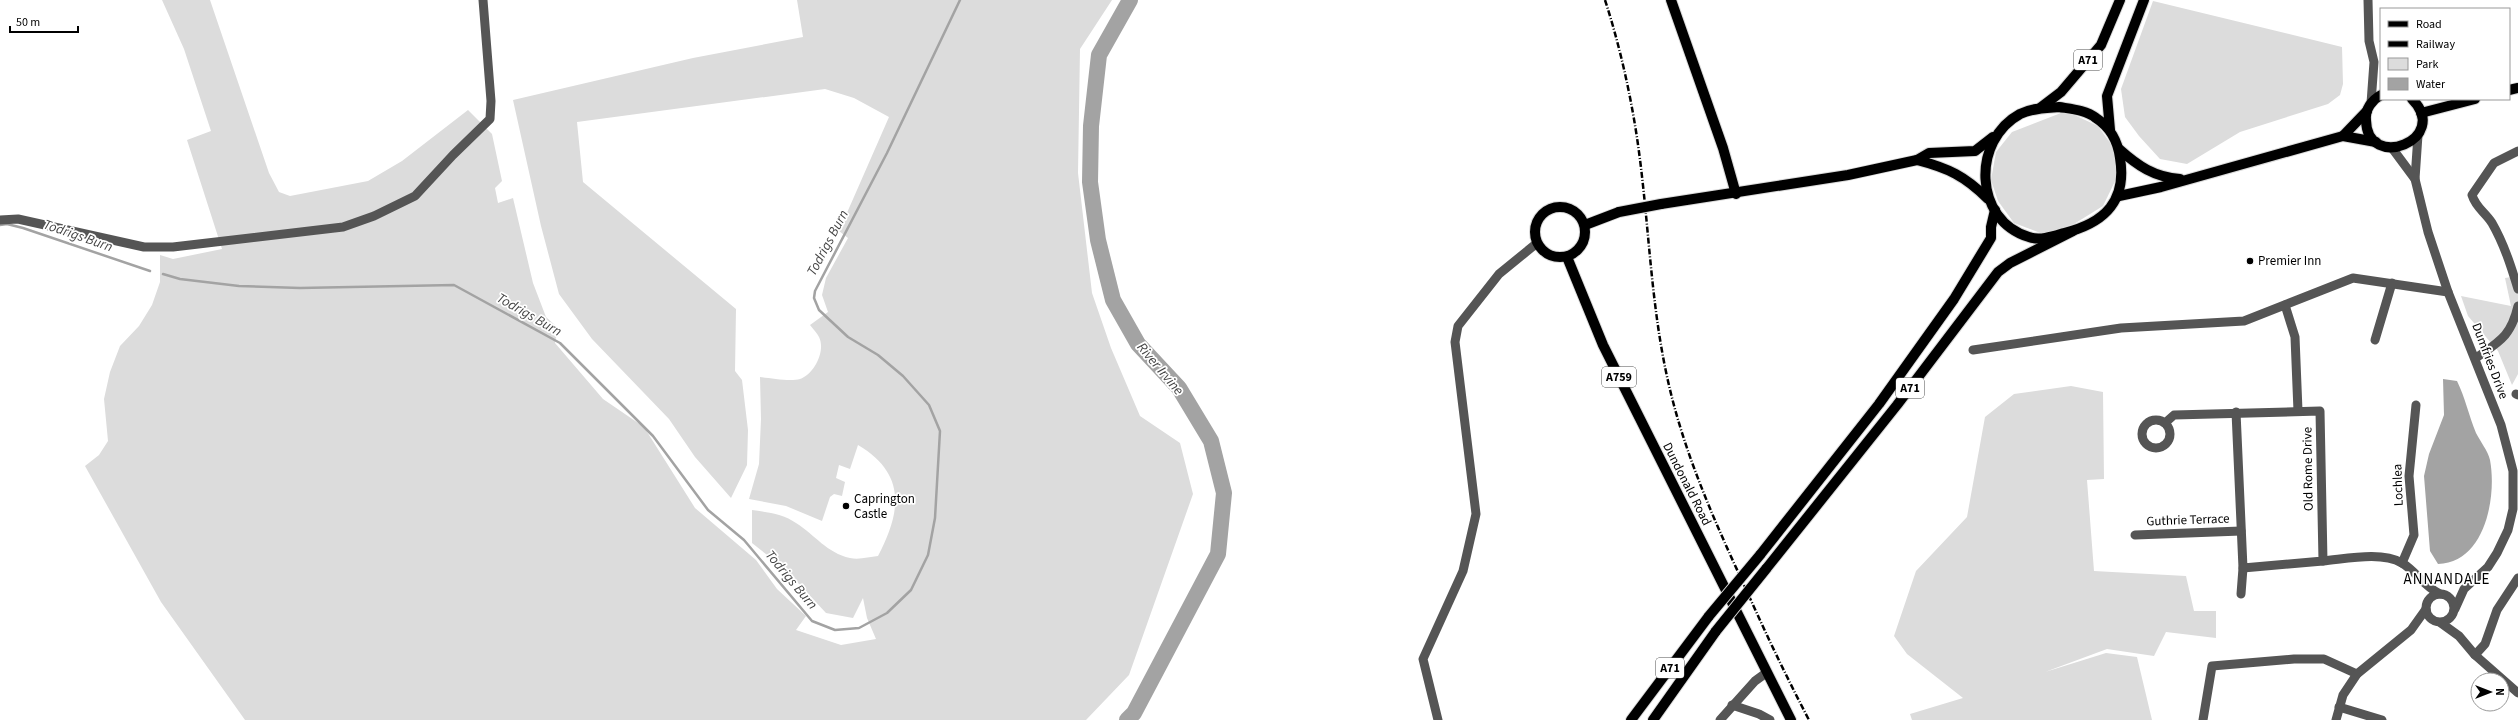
<svg xmlns="http://www.w3.org/2000/svg" width="2518" height="720" font-family="'Source Sans 3',sans-serif">
	<style>
		.green { fill: #dcdcdc }
		.water { fill: #a3a3a3 }
		.lines { fill: none; stroke-linecap: round; stroke-linejoin: round }
		.stream { stroke: #a3a3a3; stroke-width: 2.5 }
		.river { stroke: #a3a3a3; stroke-width: 16 }
		.major-casing { stroke: #dbdbdb; stroke-width: 12 }
		.minor { stroke: #555; stroke-width: 9 }
		.major { stroke: #000; stroke-width: 10 }
		.rail { stroke: #000; stroke-width: 2.5; stroke-dasharray: 6 2 1 2; stroke-linecap: butt }
		.major-bridge-casing { stroke: #dbdbdb; stroke-width: 12; stroke-linecap: butt }
		.major-bridge { stroke: #000; stroke-width: 10 }
		.poi-dot { fill: #000; stroke: #fff; stroke-width: 1.5 }
		.labels { text-anchor: middle; dominant-baseline: central; stroke-width: 3.5; stroke-linejoin: round; paint-order: stroke }
		.shield { fill: #fff; stroke: #4c4c4c; stroke-width: 1 }
		.shield-label { font-size: 12px; font-weight: bold; fill: #000 }
		.poi-label { font-size: 13px; fill: #000; stroke: #fff; text-anchor: start }
		.street-label { font-size: 13px; fill: #000; stroke: #fff }
		.water-label { font-size: 14px; font-style: italic; fill: #444; stroke: #fff }
		.quarter-label { font-size: 15px; letter-spacing: 1px; fill: #000; stroke: #fff }
	</style>
	<rect width="100%" height="100%" fill="#fff"/>
	<g class="green">
		<path d="M162 0H210L269 173 279 192 290 196 368 181 402 161 468 110 492 134 502 181 495 188 498 203 513 198 533 283 546 317 558 328 555 343 603 399 644 427 695 508 756 560 777 589 806 616 796 630 841 645 876 639 867 618 863 598 853 618 826 613 785 569 752 543V510C766 512 784 514 796 523 815 535 827 553 850 558 859 560 869 557 878 556 901 512 907 474 858 445L850 469 839 465 836 478 845 482 842 496 834 494 830 497 822 521 786 506 749 499 759 464 761 419 760 377C771 378 790 382 800 379 814 374 826 351 819 337 817 333 813 329 810 325L828 312 822 295 826 278 848 238 839 231 889 117 854 98 825 89 577 122 583 182 736 309 735 371 742 380 748 430 747 465 731 498 695 457 669 419 592 339 559 294 541 226 513 100 693 58 803 37 797 0H1112L1080 49 1078 173 1092 293 1111 348 1140 416 1180 443 1193 494 1129 675 1086 720H245L161 602 85 466 99 455 108 441 104 399 110 372 120 346 139 326 152 305 160 282V255L173 259 222 249 187 140 211 131 184 49Z"/>
		<path d="M2153 1 2342 47 2343 84 2340 95 2328 104 2240 132 2187 164 2160 159 2139 136 2125 117 2121 89Z"/>
		<path d="M2066 111 2098 126 2113 147 2119 173 2103 206 2074 224 2043 234 2014 223 1998 201 1991 180 1996 152 2012 132Z"/>
		<path d="M2518 276V374L2512 385 2498 351 2468 316 2461 296 2511 306 2505 278Z"/>
		<path d="M2071 386 2103 392 2104 479 2087 480 2094 571 2186 576 2194 611H2216V638L2166 632 2154 656 2107 649 2045 672 2106 653 2137 657 2152 720H1912L1910 714 1963 698 1907 654 1894 636 1916 571 1967 517 1985 417 2014 394Z"/>
	</g>
	<path class="water" d="M2443 379 2457 381C2465 397 2469 416 2476 433 2480 441 2488 451 2490 460 2497 497 2485 563 2438 564L2430 551 2424 476 2429 454 2444 415Z"/>
	<g class="lines">
		<g class="stream">
			<path d="M0 225 7 224 23 228 150 271"/>
			<path d="M163 274 180 279 239 286 300 288 454 285 560 343 653 436 708 510 744 540 812 621 835 630 859 628 887 613 911 590 928 555 935 518 940 431 929 405 903 376 878 355 848 337 819 310 814 298 815 291 887 153 960 0"/>
		</g>
		<path class="river" d="M1127 720 1134 713 1218 554 1224 493 1211 441 1179 388 1138 344 1113 300 1098 240 1090 182 1091 126 1099 55 1130 0"/>
		<defs>
			<g id="major">
				<path d="M1671 0 1723 148 1736 194"/>
				<path d="M2509 90 2518 88"/>
				<path d="M2381 95C2372 100 2365 109 2366 120 2367 173 2452 139 2412 99"/>
				<path d="M2059 107C2071 109 2086 110 2096 118 2110 127 2118 142 2120 158 2127 201 2105 223 2064 233 2054 236 2040 241 2029 237 1973 220 1972 140 2020 114 2032 108 2046 108 2059 107Z"/>
				<path d="M2040 108 2061 92 2101 45 2120 0"/>
				<path d="M2421 113 2475 99"/>
				<path d="M2110 130 2107 96 2144 0"/>
				<path d="M2343 136 2367 111"/>
				<path d="M2119 149C2138 166 2154 177 2180 179"/>
				<path d="M1917 160C1948 168 1965 176 1988 199"/>
				<path d="M2119 196 2161 187 2343 136 2376 142"/>
				<path d="M1661 204 1848 175 1917 160 1929 153 1975 151 1993 137"/>
				<circle cx="1560" cy="232" r="25"/>
				<path d="M1585 225 1619 212"/>
				<path d="M1567 257 1603 345 1791 720"/>
				<path d="M1760 555 1879 404 1954 299 1991 238V227L1995 210"/>
				<path d="M1766 569 1897 405 1998 272 2010 263 2073 231"/>
				<path d="M1631 720 1709 616"/>
				<path d="M1653 720 1716 631"/>
			</g>
		</defs>
		<use href="#major" class="major-casing"/>
		<g class="minor">
			<path d="M2368 0 2369 41 2374 62 2371 103"/>
			<path d="M2418 135 2415 179 2428 232 2448 292 2501 425 2513 471V509L2508 530 2497 553 2488 567 2464 589 2455 609"/>
			<path d="M2392 148 2415 179"/>
			<path d="M2518 151 2494 163 2472 195C2476 208 2485 212 2492 223 2504 244 2511 266 2518 289"/>
			<path d="M0 220 18 219 144 247H173L343 227 374 216 415 196 453 155 490 119 491 101 483 0"/>
			<path d="M2285 305 2295 337 2298 411"/>
			<path d="M2375 340 2392 283"/>
			<path d="M1973 350 2121 328 2244 321 2353 278 2448 292"/>
			<path d="M2476 358C2500 341 2511 336 2518 306"/>
			<path d="M2516 394 2518 395"/>
			<circle cx="2156" cy="434" r="14"/>
			<path d="M2165 423 2174 415 2320 411 2323 561 2243 568 2236 412"/>
			<path d="M2135 535 2241 531"/>
			<path d="M2323 561C2346 559 2381 551 2402 563 2417 572 2422 585 2440 594"/>
			<path d="M2402 563 2414 535 2409 476 2416 405"/>
			<circle cx="2440" cy="608" r="14"/>
			<path d="M2241 594 2243 568"/>
			<path d="M2441 623 2459 636 2475 655 2518 693"/>
			<path d="M2475 655 2485 644 2497 610 2518 578"/>
			<path d="M1732 705 1759 714 1770 720"/>
			<path d="M2339 707 2382 720"/>
			<path d="M1438 720 1423 659 1463 571 1476 514 1455 342 1458 326 1499 274 1537 243"/>
			<path d="M1720 720 1755 681 1766 673"/>
			<path d="M2203 720 2212 666 2294 659H2324L2357 674"/>
			<path d="M2336 720 2343 695 2357 674 2411 630 2426 609"/>
		</g>
		<use href="#major" class="major"/>
		<path class="rail" d="M1605 0C1618 40 1628 83 1635 125 1649 210 1649 297 1668 381 1684 453 1714 520 1745 587 1765 632 1786 676 1809 720"/>
		<defs>
			<g id="major-bridge">
				<path d="M1619 212 1661 204"/>
				<path d="M1709 616 1760 555"/>
				<path d="M1716 631 1766 569"/>
			</g>
		</defs>
		<use href="#major-bridge" class="major-bridge-casing"/>
		<use href="#major-bridge" class="major-bridge"/>
	</g>
	<g class="poi-dot">
		<circle cx="2250" cy="261" r="4"/>
		<circle cx="846" cy="506" r="4"/>
	</g>
	<g class="labels">
		<g class="shield">
			<rect x="2074" y="50" width="28" height="20" rx="3"/>
			<rect x="1602" y="367" width="34" height="20" rx="3"/>
			<rect x="1896" y="378" width="28" height="20" rx="3"/>
			<rect x="1656" y="658" width="28" height="20" rx="3"/>
		</g>
		<g class="shield-label">
			<text x="2088" y="60">A71</text>
			<text x="1619" y="377">A759</text>
			<text x="1910" y="388">A71</text>
			<text x="1670" y="668">A71</text>
		</g>
		<g class="poi-label">
			<text x="2258" y="261">Premier Inn</text>
			<text x="854" y="499">Caprington<tspan x="854" dy="15">Castle</tspan></text>
		</g>
		<g class="street-label">
			<text transform="translate(2490 361) rotate(69)">Dumfries Drive</text>
			<text transform="translate(2308 469) rotate(-91)">Old Rome Drive</text>
			<text transform="translate(1687 484) rotate(63)">Dundonald Road</text>
			<text transform="translate(2398 485) rotate(-92)">Lochlea</text>
			<text transform="translate(2188 520) rotate(-2)">Guthrie Terrace</text>
		</g>
		<g class="water-label">
			<text transform="translate(78 236) rotate(19)">Todrigs Burn</text>
			<text transform="translate(828 243) rotate(-62)">Todrigs Burn</text>
			<text transform="translate(529 315) rotate(30)">Todrigs Burn</text>
			<text transform="translate(1160 369) rotate(50)">River Irvine</text>
			<text transform="translate(791 580) rotate(50)">Todrigs Burn</text>
		</g>
		<g class="quarter-label">
			<text x="2447" y="579">ANNANDALE</text>
		</g>
	</g>
	<rect x="2380" y="8" width="130" height="92" fill="#ffffff" stroke="#999999"/>
	<rect x="2388" y="21" width="20" height="6" fill="#000000" stroke="#999999"/>
	<text x="2416" y="28" font-size="12" fill="#000000">Road</text>
	<rect x="2388" y="41" width="20" height="6" fill="#000000" stroke="#999999"/>
	<text x="2416" y="48" font-size="12" fill="#000000">Railway</text>
	<rect x="2388" y="58" width="20" height="12" fill="#dcdcdc" stroke="#999999"/>
	<text x="2416" y="68" font-size="12" fill="#000000">Park</text>
	<rect x="2388" y="78" width="20" height="12" fill="#a3a3a3" stroke="#999999"/>
	<text x="2416" y="88" font-size="12" fill="#000000">Water</text>
	<g transform="translate(2490 692) rotate(90)"><circle r="19" fill="#ffffff" stroke="#999999"/>
	<path d="M0-3L7 15L0 10L-7 15Z" fill="#000000"/>
	<text y="-6" font-size="11" font-weight="bold" text-anchor="middle" fill="#000000">N</text>
	</g>
	<path d="M10 26v6h68v-6" fill="none" stroke="#000000" stroke-width="2"/>
	<text x="16" y="26" font-size="12" fill="#000000" stroke="#ffffff" stroke-width="3" paint-order="stroke">50 m</text>
</svg>
